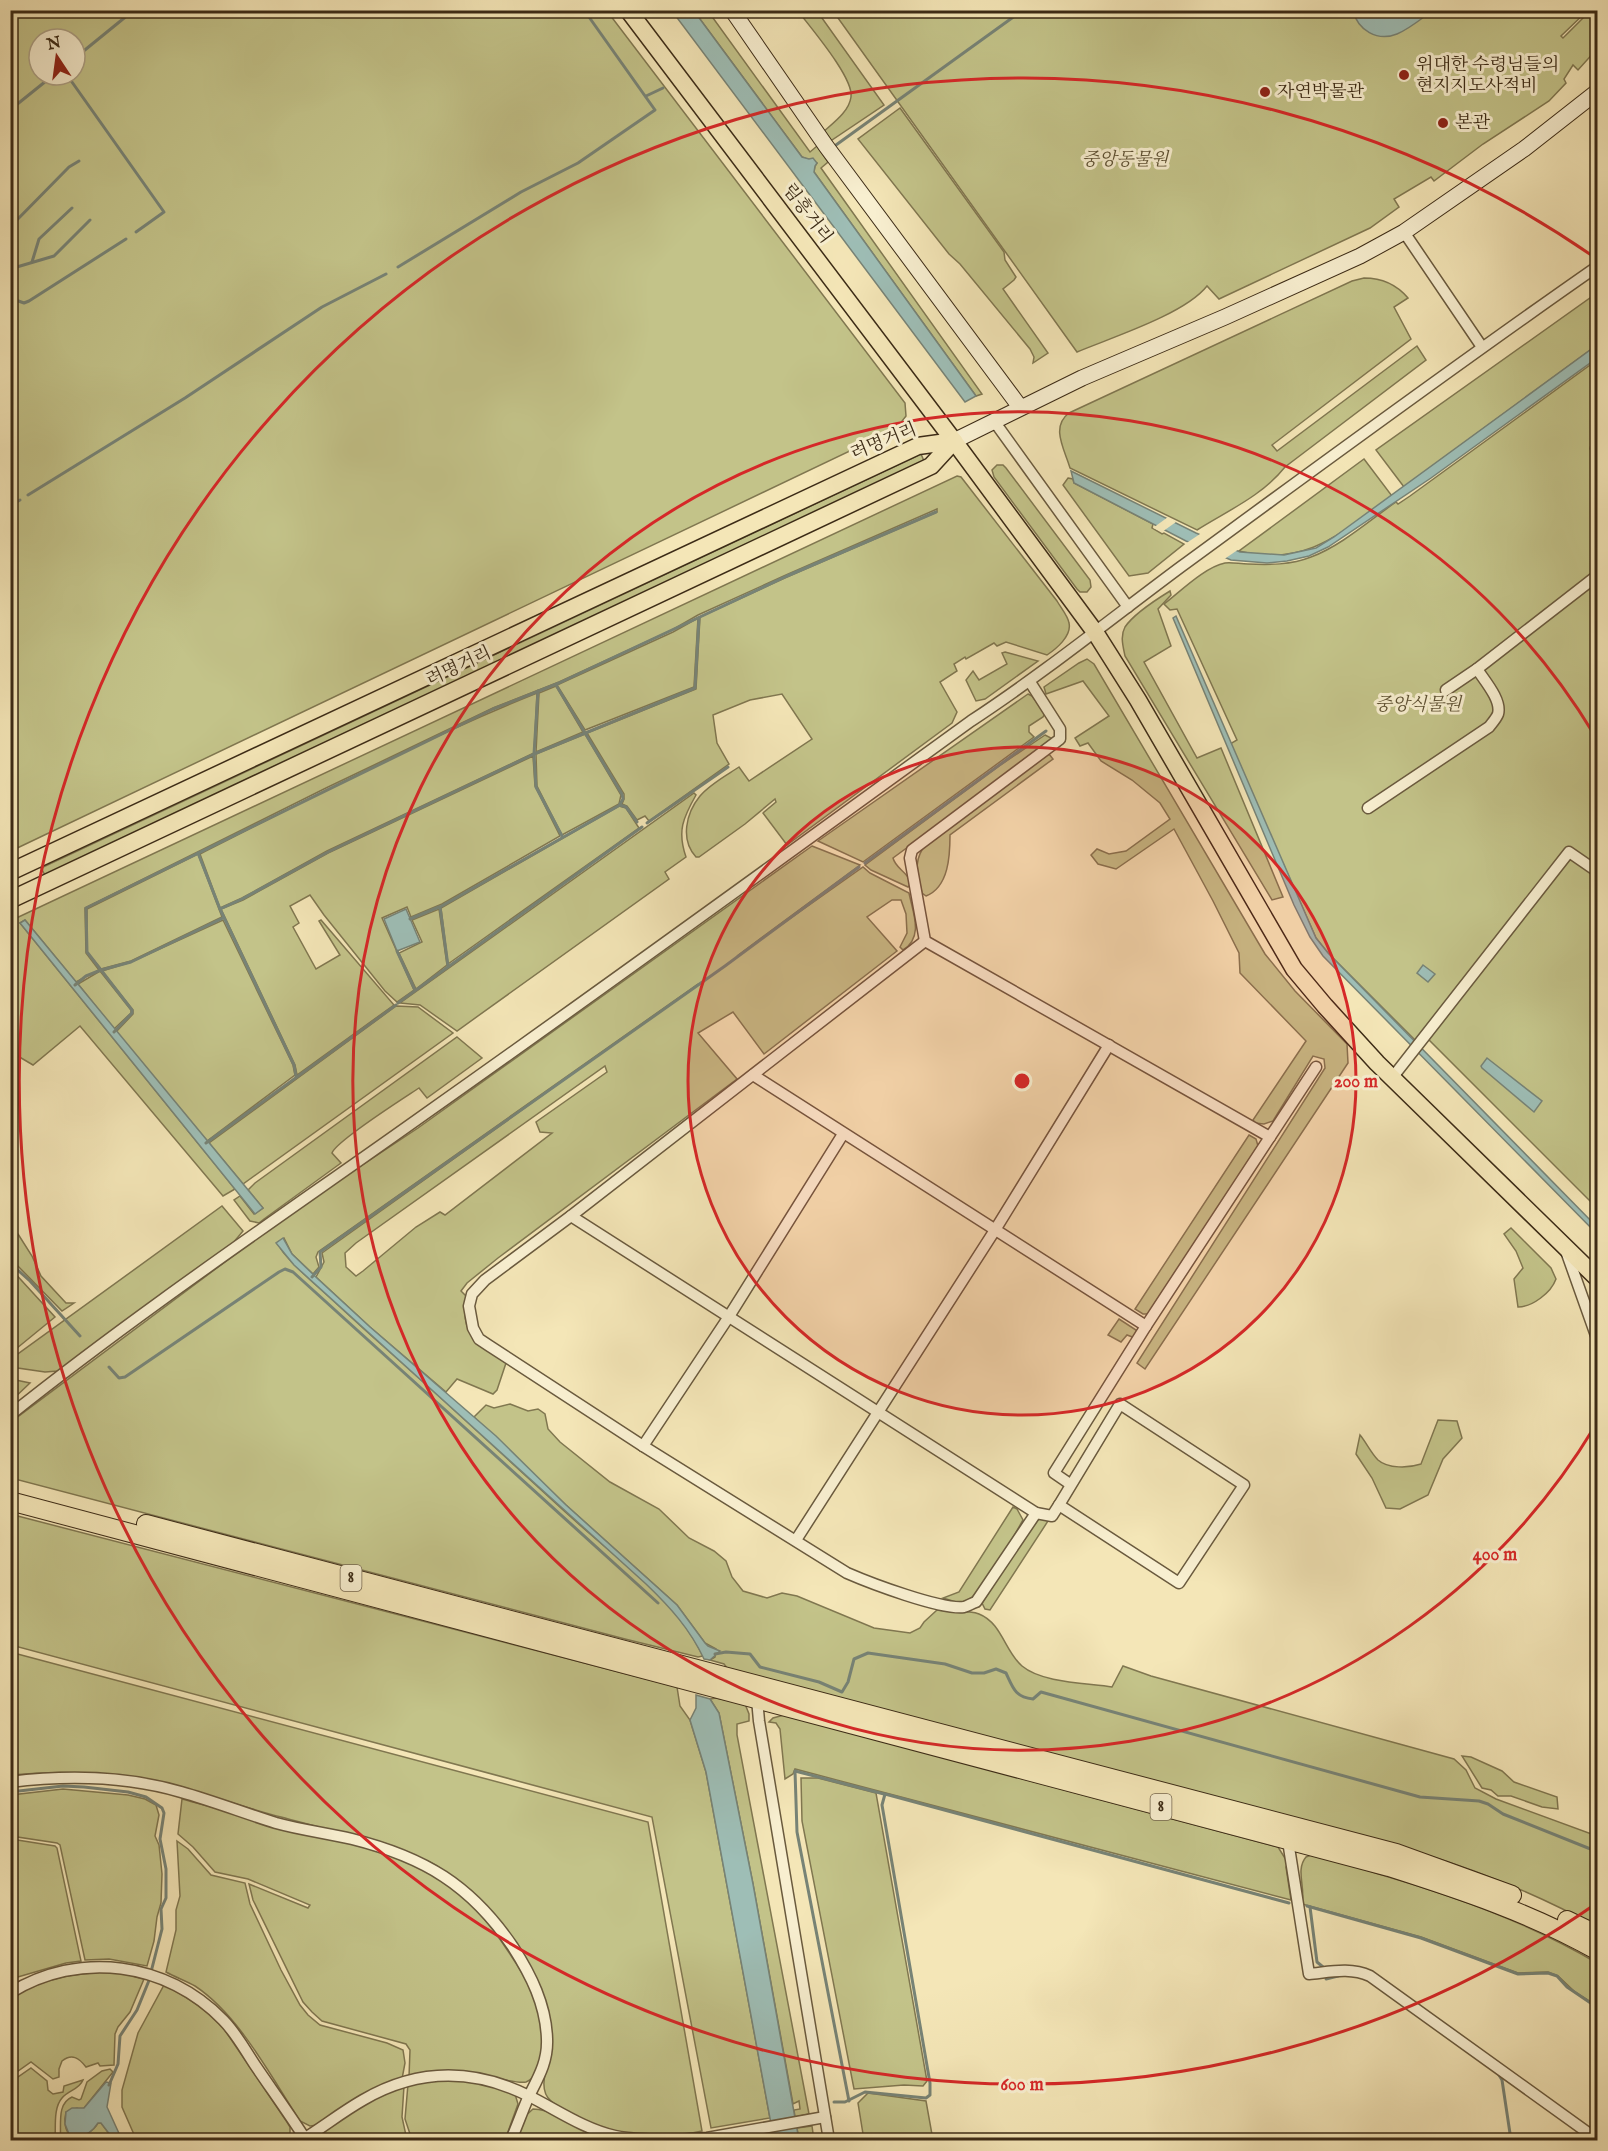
<svg xmlns="http://www.w3.org/2000/svg" width="1608" height="2151" font-family="'IM FELL English','Noto Serif KR',serif">
	<style>
		.green { fill: #c3c389; stroke: #807750; stroke-width: 1.5; fill-rule: evenodd }
		.water { fill: #9ebeb6; stroke: #778376; stroke-width: 1.5 }
		.pier { fill: #f4e6b7 }
		.lines { fill: none; stroke-linecap: round; stroke-linejoin: round }
		.stream { stroke: #778376; stroke-width: 3 }
		.street-casing { stroke: #6a5a3e; stroke-width: 13 }
		.secondary-casing { stroke: #3c2b16; stroke-width: 17 }
		.primary-casing { stroke: #3c2b16; stroke-width: 19 }
		.highway-casing { stroke: #3c2b16; stroke-width: 20 }
		.street { stroke: #f8efd0; stroke-width: 10 }
		.secondary { stroke: #f8efd0; stroke-width: 15 }
		.primary { stroke: #f4e6b7; stroke-width: 16 }
		.highway { stroke: #f4e6b7; stroke-width: 18 }
		.ring { fill: none; stroke: #d62828; stroke-width: 3 }
		.poi-dot { fill: #8f2418; stroke: #f8efd0; stroke-width: 2 }
		.labels { text-anchor: middle; dominant-baseline: central; stroke-width: 6; stroke-linejoin: round; paint-order: stroke }
		.shield { fill: #f8efd0; stroke: #74664e; stroke-width: 1.5 }
		.shield-label { font-size: 16px; font-weight: bold; fill: #3c2b16 }
		.poi-label { font-size: 18px; fill: #3c2b16; stroke: #f8efd0; text-anchor: start }
		.park-label { font-size: 18px; font-style: italic; fill: #5e5133; stroke: #f8efd0 }
		.street-label { font-size: 18px; fill: #3c2b16; stroke: #f8efd0 }
		.centre { fill: #d62828; stroke: #f8efd0; stroke-width: 3 }
		.ring-label { font-size: 18px; text-anchor: middle; font-weight: bold; fill: #d62828; stroke: #f8efd0; stroke-width: 6; stroke-linejoin: round; paint-order: stroke }
	</style>
	<rect width="100%" height="100%" fill="#f4e6b7"/>
	<filter id="stains"><feTurbulence type="fractalNoise" baseFrequency=".00333" numOctaves="4"/><feColorMatrix values="0 0 0 0 .2 0 0 0 0 .09 0 0 0 0 .02 0 0 0 .5 -.17"/></filter>
	<radialGradient id="worn" r=".72"><stop offset=".6" stop-color="#630" stop-opacity="0"/><stop offset="1" stop-color="#630" stop-opacity=".3"/></radialGradient>
	<g class="green">
		<path d="M10 11H607L905 403 906 416 896 429 11 851ZM39 39H75V75H39Z"/>
		<path d="M694 11H708L810 152 817 146 828 162 821 168 982 394 976 396 814 172 815 166 817 163 802 157Z"/>
		<path d="M798 11H817L884 105 829 142 822 133C833 123 849 112 851 97 854 78 810 27 798 11Z"/>
		<path d="M833 11H1587L1561 36 1563 38 1590 11H1597V49L1578 70 1573 65 1564 79 1566 83 1549 101 1483 144 1434 181 1431 177 1394 199 1399 207 1370 228 1219 299 1207 286C1185 314 1113 337 1077 352Z"/>
		<path d="M900 108 1004 252 1005 260 1016 277 1014 280 1003 289 1048 353 1033 363 1034 357 1030 349 960 264 949 254 858 139Z"/>
		<path d="M1364 278C1381 278 1397 285 1408 298L1394 307 1411 339 1272 445 1277 451 1417 346 1426 360 1285 467C1262 496 1227 511 1197 530L1070 468C1065 450 1050 427 1069 413L1352 281Z"/>
		<path d="M1597 293V345L1404 487 1401 483 1376 450Z"/>
		<path d="M1597 360V1208L1422 1033 1416 1041 1328 953 1316 938 1230 744 1237 740 1177 609 1170 610 1164 604C1181 591 1205 567 1225 563 1232 562 1240 564 1248 564 1269 565 1291 565 1311 557 1341 546 1370 520 1396 502L1398 504 1410 496Z"/>
		<path d="M921 454 924 461 45 875 41 868Z"/>
		<path d="M1364 459 1392 496C1342 532 1306 568 1239 551Z"/>
		<path d="M997 465H1003L1006 468 1090 580 1091 587 1087 592H1080L1077 589 994 477 992 470Z"/>
		<path d="M957 476 961 477 1057 601C1061 608 1068 616 1069 623 1072 636 1056 649 1047 655L1006 642 997 646 994 643 966 659 965 657 954 664 957 671 940 682 957 712 952 723 787 845 763 813 776 802 775 799 745 824 699 857H696C680 840 686 813 700 796 710 784 727 775 739 767L749 781 812 739 782 694 750 700 713 715 717 743 729 764 649 821 645 816 637 820 627 806 622 804 624 799V794L587 733 696 689 700 617 787 577 937 512V509L786 575 698 615 672 630 559 682 493 708 326 788 85 908 86 953 99 970 76 982 25 920 20 923 235 1189 223 1196 80 1026 33 1065 11 1052 10 921Z"/>
		<path d="M1068 478 1073 479 1074 483 1153 524 1152 528 1162 534 1164 533 1184 544 1148 573 1129 576 1063 485Z"/>
		<path d="M1170 591 1171 595 1158 609 1171 646 1144 662 1197 758 1221 748 1283 897 1272 900 1125 656C1123 646 1120 636 1125 627 1133 615 1157 599 1170 591Z"/>
		<path d="M698 618 694 687 585 730 557 685 673 632Z"/>
		<path d="M1005 652 1038 661 985 699 976 701 966 680 973 671 979 680 1007 664 1002 653Z"/>
		<path d="M1087 659 1094 664 1265 954 1295 991 1347 1044 1348 1063 1145 1369 1137 1363 1325 1068 1324 1059 1313 1056 1273 1121 1264 1124 1255 1123 1253 1120 1306 1041 1240 973 1239 953 1213 901 1174 829 1116 869 1098 864 1091 855 1097 849 1109 854 1126 851 1170 819 1160 803 1132 780 1101 761 1088 743 1080 746 1075 738 1109 716 1083 681 1046 694 1044 687 1079 663Z"/>
		<path d="M556 686 583 732 536 752 539 693Z"/>
		<path d="M537 693 534 753 327 851 242 898 220 908 200 854C311 798 422 739 537 693Z"/>
		<path d="M1028 694 1032 696 1045 713 1043 717 1029 726V732L1034 737 863 862 818 841Z"/>
		<path d="M585 734 621 795 619 804 562 835 537 786 536 754Z"/>
		<path d="M1045 735 1051 738 1047 745 893 858C896 870 910 872 910 885L908 887 871 870 865 865 999 766Z"/>
		<path d="M1049 754 1053 759 950 835C950 855 949 887 926 896L922 893C918 873 912 862 926 844Z"/>
		<path d="M533 756 535 786 560 836 442 904 411 917 407 907 382 918 414 990 397 1002 385 991 324 915 310 895 290 906 299 923 293 927 316 969 340 955 319 921 321 920 394 1005 297 1075 295 1065 221 909 243 900 328 853Z"/>
		<path d="M694 793 696 795C683 818 677 831 686 857L665 872 669 879 457 1031 420 1005 400 1003Z"/>
		<path d="M619 806 626 808 639 828 448 964 441 908Z"/>
		<path d="M812 846 860 865 737 956 863 867 870 873 909 893C913 913 924 937 903 950L900 947 907 933 906 914 901 900H892L867 917 897 951 764 1054 733 1012 698 1033 737 1079 498 1258 467 1283 461 1291 467 1297C458 1334 479 1345 506 1363L497 1390 493 1394 457 1379 446 1392 370 1327 316 1277 324 1262 322 1253 698 984 318 1252 316 1257 319 1267 313 1274 292 1254 284 1238 277 1243C287 1260 302 1272 317 1286 336 1303 355 1321 374 1338 441 1397 506 1458 572 1518 618 1560 675 1598 703 1656L698 1657 625 1639 11 1478V1422L293 1211 418 1128ZM605 1066 607 1072 536 1122 540 1132 552 1133 445 1215 440 1212 416 1227 363 1271 356 1276 346 1267 345 1253 356 1243Z"/>
		<path d="M198 854 222 917 131 961 101 969 87 952V909Z"/>
		<path d="M439 909 447 965 416 989 399 953 422 942 412 920Z"/>
		<path d="M223 920 293 1065 295 1075 207 1141 116 1032 133 1014V1010L102 971 131 962Z"/>
		<path d="M100 971 131 1010V1013L114 1029 78 984Z"/>
		<path d="M396 1006 418 1007 453 1033 243 1184 209 1143Z"/>
		<path d="M457 1037 482 1058 427 1098 419 1088C404 1098 336 1141 332 1153L341 1163 264 1219 259 1223 250 1221 234 1200 240 1196 254 1214 263 1208 248 1190 255 1183Z"/>
		<path d="M1249 1135 1256 1139 1258 1146 1151 1314H1143L1135 1309Z"/>
		<path d="M222 1206 243 1231 233 1243 58 1371 45 1372 11 1367V1359Z"/>
		<path d="M1511 1228 1551 1268 1556 1279C1551 1293 1532 1307 1518 1307L1514 1279 1523 1268 1516 1251 1504 1234Z"/>
		<path d="M18 1234 32 1256 41 1276 66 1303H74L62 1311 11 1259V1235Z"/>
		<path d="M11 1269 55 1317 11 1353Z"/>
		<path d="M1119 1319 1136 1330 1137 1335 1135 1338 1127 1335 1121 1342 1108 1335Z"/>
		<path d="M11 1379 30 1383 11 1401H10Z"/>
		<path d="M510 1404 528 1411 538 1409 545 1414 548 1429 560 1442 610 1482 659 1509 689 1538 714 1551 726 1561 732 1577 743 1591 767 1598 782 1593 797 1596 874 1628 910 1633 920 1628 924 1622 937 1610C949 1612 969 1610 979 1614 1002 1623 1005 1652 1022 1666 1042 1683 1087 1683 1112 1687L1123 1666 1151 1676 1454 1759 1466 1770 1475 1788 1496 1799 1597 1836V1927C1541 1896 1482 1872 1421 1853L727 1668 724 1664 710 1660 715 1657 716 1649 705 1643 677 1605 566 1505 474 1417 486 1405 494 1408Z"/>
		<path d="M1438 1420 1457 1421 1462 1438 1443 1459 1428 1495 1400 1509 1386 1508 1372 1478 1356 1454 1360 1435C1366 1442 1371 1453 1378 1460 1388 1469 1409 1468 1421 1464Z"/>
		<path d="M1013 1507 1017 1509 1023 1520C1013 1537 982 1596 966 1601 958 1604 951 1600 943 1598L959 1592Z"/>
		<path d="M10 1514 677 1687 680 1706 690 1720 706 1772 770 2118 711 2128 652 1817 11 1645Z"/>
		<path d="M1037 1517 1048 1521 990 1610 985 1609 982 1603Z"/>
		<path d="M10 1652 648 1822 702 2131C654 2142 590 2134 551 2101 534 2087 553 2057 552 2037 551 2016 542 1990 533 1972 512 1929 477 1891 437 1866 423 1857 406 1853 390 1848 354 1836 318 1827 281 1817 248 1809 215 1796 181 1788 124 1773 69 1769 11 1775Z"/>
		<path d="M716 1698 745 1704 749 1714V1721L737 1724V1735L809 2114 795 2117 794 2110 800 2109 799 2101 793 2104 753 1884 719 1713 710 1699Z"/>
		<path d="M784 1715 1278 1847 1288 1863 1286 1867 1291 1900 795 1769 793 1774 785 1779 780 1729 776 1723 769 1722 773 1718Z"/>
		<path d="M1462 1756 1471 1757 1502 1771 1514 1782 1557 1797 1558 1809 1542 1807 1511 1796H1498L1491 1790 1482 1788Z"/>
		<path d="M801 1778H818L876 1793 927 2081 923 2086 904 2085 854 2089 802 1821Z"/>
		<path d="M63 1789 128 1795 145 1799 156 1805 159 1815 155 1836 159 1845 162 1874 161 1903 157 1917 154 1941 147 1966 109 1959 85 1960 60 1845 57 1843 11 1836V1795Z"/>
		<path d="M182 1799C222 1810 261 1821 301 1831 342 1841 384 1850 423 1868 460 1886 488 1920 510 1954 526 1978 540 2003 542 2033 543 2047 542 2076 526 2082 515 2085 478 2072 463 2071 445 2070 427 2074 409 2077L410 2050 406 2044 322 2021 312 2012 303 2002 253 1900 249 1884 308 1908 310 1905 248 1879 215 1872 193 1847 178 1834Z"/>
		<path d="M11 1839 55 1846 57 1848 81 1961 66 1963 11 1979Z"/>
		<path d="M177 1841 188 1849 211 1875 245 1883 250 1904 281 1970 300 2005 308 2015 320 2025 387 2043 403 2050 405 2063 402 2079 318 2125 310 2126 300 2121C272 2078 239 2015 195 1986 186 1981 175 1977 166 1972L176 1930V1910L180 1896Z"/>
		<path d="M1311 1855C1335 1858 1359 1868 1382 1875 1457 1897 1529 1923 1597 1963V2006L1575 1992 1558 1976 1548 1972 1518 1973 1421 1937 1302 1904C1306 1888 1295 1870 1306 1857Z"/>
		<path d="M115 1971 144 1979 130 2012 118 2027 115 2034 114 2065 100 2066 98 2063 86 2067C79 2058 72 2053 62 2061L59 2069V2077L53 2079 31 2062 11 2076V1998C46 1976 75 1974 115 1971Z"/>
		<path d="M164 1985C186 1996 207 2010 224 2029L287 2122 290 2127V2140L136 2139 122 2107V2090L138 2033Z"/>
		<path d="M31 2068 47 2081 48 2090 53 2094 63 2092 64 2086 83 2080C79 2090 68 2090 62 2098 53 2108 56 2128 55 2140H25L12 2129 10 2123 11 2082Z"/>
		<path d="M110 2069 113 2072 84 2108 81 2110 77 2108 66 2112C64 2120 64 2132 72 2136 83 2136 92 2133 98 2123H101L114 2140H60C62 2126 56 2104 72 2097L79 2100 81 2099 87 2082 102 2071Z"/>
		<path d="M431 2078 487 2082 515 2094 518 2104 505 2140H412L405 2119 408 2084Z"/>
		<path d="M404 2086 402 2117 407 2140H317L320 2133 364 2103Z"/>
		<path d="M868 2093 926 2101 933 2140H864L858 2103Z"/>
		<path d="M533 2109C557 2110 587 2131 610 2140H514L522 2119Z"/>
		<path d="M812 2126 814 2140H799L797 2128Z"/>
		<path d="M773 2132 774 2140H736Z"/>
	</g>
	<g class="water">
		<path d="M672 11H694L802 157 809 159 813 158 817 163 815 166 814 172 976 396 965 402Z"/>
		<path d="M1353 11V10L1432 11C1421 19 1409 29 1397 34 1377 42 1358 30 1353 11Z"/>
		<path d="M1597 345V358L1431 478 1328 547 1309 556 1287 561 1267 563 1231 560 1186 541 1074 483 1071 471 1196 533 1240 552 1284 555 1316 548 1334 537Z"/>
		<path d="M1176 616 1316 938 1328 953 1597 1227V1234L1323 956 1310 937 1294 905 1173 618Z"/>
		<path d="M406 909 420 942 397 951 384 919Z"/>
		<path d="M25 920 263 1208 255 1214 20 923Z"/>
		<path d="M1423 965 1435 974 1428 982 1417 973Z"/>
		<path d="M1487 1058 1542 1101 1534 1112 1482 1068 1481 1066Z"/>
		<path d="M283 1238 292 1254 319 1280 370 1327 496 1436 566 1505 677 1605 705 1643 708 1646 720 1651 710 1660 704 1659C690 1629 670 1607 646 1584L294 1265 276 1243Z"/>
		<path d="M696 1695 710 1699 719 1713 753 1884 799 2140H774L706 1772 690 1720 696 1708Z"/>
		<path d="M106 2082 111 2083 107 2107 122 2140H114L101 2123H98C91 2134 81 2139 69 2134L65 2124 66 2112 72 2108H84Z"/>
	</g>
	<g class="pier">
		<path d="M1168 517 1176 522 1162 532 1153 528Z"/>
		<path d="M1203 532 1239 549 1223 560 1185 544Z"/>
	</g>
	<g class="lines">
		<g class="stream">
			<path d="M75 58 134 10"/>
			<path d="M67 75 164 212 136 232"/>
			<path d="M646 96 663 88"/>
			<path d="M10 110 51 77"/>
			<path d="M836 145 1023 10"/>
			<path d="M10 227 69 167 79 161"/>
			<path d="M32 262 39 239 72 208"/>
			<path d="M398 267 521 192 578 163 655 110 584 10"/>
			<path d="M10 269 54 256 90 220"/>
			<path d="M10 298 24 303 29 301 126 239"/>
			<path d="M28 495 185 398 322 307 386 274"/>
			<path d="M10 506 20 500"/>
			<path d="M556 685 622 794 623 799 620 804"/>
			<path d="M538 691 534 754 536 787 562 836"/>
			<path d="M647 823 728 767"/>
			<path d="M198 853 220 909 294 1065 296 1076"/>
			<path d="M865 863 1046 731"/>
			<path d="M220 909 242 899 328 852 534 754 695 688 699 618"/>
			<path d="M410 919 439 907"/>
			<path d="M397 951 415 990"/>
			<path d="M448 966 440 907 620 805 626 807 637 822"/>
			<path d="M75 985 86 976 101 970 87 952 86 908 493 709 559 683 787 576 936 512"/>
			<path d="M398 1003 642 827"/>
			<path d="M114 1032 132 1013V1010L101 970 131 962 223 918"/>
			<path d="M206 1143 396 1005"/>
			<path d="M10 1263 30 1281 80 1336"/>
			<path d="M312 1277 321 1267 320 1252 725 966 859 867"/>
			<path d="M109 1367 119 1378 125 1377 279 1272 285 1269 293 1272 658 1603"/>
			<path d="M715 1654 726 1652 750 1654 760 1667 819 1682 842 1692 848 1682 854 1659 868 1653 945 1664 972 1673H984L996 1669 1006 1673C1013 1688 1015 1697 1033 1699L1041 1692 1420 1797 1479 1801 1488 1804 1503 1814 1598 1852"/>
			<path d="M10 1792 63 1786 84 1787 128 1792 146 1797 162 1808 164 1813 160 1839 166 1869V1898L161 1909 162 1929 151 1972"/>
			<path d="M1307 1906 1421 1938 1518 1974 1548 1973 1557 1976 1567 1987 1598 2008"/>
			<path d="M1310 1907 1317 1962 1323 1967"/>
			<path d="M1326 1979 1338 1976"/>
			<path d="M1499 2075 1502 2080 1511 2140"/>
			<path d="M109 2085 118 2064 120 2036 137 2010 150 1978"/>
			<path d="M849 2101 797 1832 795 1771 884 1794"/>
			<path d="M834 2102H845L865 2092 926 2098 930 2095V2083L882 1805 885 1794 1289 1903"/>
		</g>
		<defs>
			<g id="street">
				<path d="M1404 232 1482 347"/>
				<path d="M994 421 1128 607"/>
				<path d="M1596 448 1598 447"/>
				<path d="M1030 682 1060 729V739L912 850 910 858 925 941 1270 1137 1146 1326 1054 1473 1070 1484"/>
				<path d="M1446 690 1477 669 1598 575"/>
				<path d="M1368 808 1489 727C1492 723 1496 719 1498 714 1502 700 1484 680 1477 669"/>
				<path d="M925 941 571 1216 485 1280 472 1294 469 1306 473 1328 479 1339 488 1345 643 1446 847 1573C870 1583 941 1610 964 1607 968 1606 972 1603 976 1602L1036 1513"/>
				<path d="M753 1075 1146 1326"/>
				<path d="M1392 1078 1569 852 1598 872"/>
				<path d="M1270 1137 1316 1067"/>
				<path d="M571 1216 1036 1513 1052 1516 1059 1505"/>
				<path d="M1566 1251 1598 1341"/>
				<path d="M1120 1404 1244 1485 1179 1583 1059 1505Z"/>
				<path d="M10 1415C144 1308 286 1213 425 1114 608 985 789 853 971 721 1044 673 1112 618 1182 566 1320 465 1457 364 1598 266"/>
				<path d="M643 1446 728 1318 843 1134"/>
				<path d="M796 1540 995 1230 1109 1045"/>
				<path d="M757 1699 759 1721 829 2140"/>
				<path d="M10 1782C67 1775 126 1776 181 1792 213 1801 244 1813 276 1823 301 1830 327 1833 352 1839 424 1857 471 1885 513 1947 531 1975 546 2005 547 2039 548 2062 538 2078 528 2098 522 2112 517 2126 511 2140"/>
				<path d="M1288 1841 1309 1974C1330 1972 1350 1967 1370 1976L1598 2140"/>
				<path d="M10 1993C79 1950 167 1962 223 2020 236 2033 245 2050 255 2065 272 2090 290 2115 306 2140"/>
				<path d="M302 2140C323 2127 342 2112 363 2100 418 2068 473 2068 529 2096 557 2110 584 2129 615 2136 628 2139 643 2139 656 2140"/>
				<path d="M675 2140 707 2138 825 2117"/>
			</g>
			<g id="secondary">
				<path d="M732 10 826 146 1020 407"/>
				<path d="M954 441 1082 378 1225 317 1360 256 1404 232 1524 149 1598 91"/>
			</g>
			<g id="primary">
				<path d="M628 10 954 441 1095 632 1138 700 1294 969 1325 1006 1377 1063 1598 1279"/>
				<path d="M10 872 918 446 954 441"/>
				<path d="M10 900 931 466 954 441"/>
			</g>
			<g id="highway">
				<path d="M10 1501 1389 1867C1461 1890 1531 1913 1598 1951"/>
				<path d="M146 1524 1396 1853 1512 1895"/>
				<path d="M1567 1920 1598 1935"/>
			</g>
		</defs>
		<use href="#street" class="street-casing"/>
		<use href="#secondary" class="secondary-casing"/>
		<use href="#primary" class="primary-casing"/>
		<use href="#highway" class="highway-casing"/>
		<use href="#street" class="street"/>
		<use href="#secondary" class="secondary"/>
		<use href="#primary" class="primary"/>
		<use href="#highway" class="highway"/>
	</g>
	<circle cx="1022" cy="1081" r="334" fill="#d62828" fill-opacity=".12"/>
	<g class="ring">
		<circle cx="1022" cy="1081" r="334"/>
		<path d="M1595 1426A669 669 0 1 1 1595 736"/>
		<path d="M1597 1903A1003 1003 0 1 1 1597 259"/>
	</g>
	<g class="poi-dot">
		<circle cx="1404" cy="75" r="6"/>
		<circle cx="1265" cy="92" r="6"/>
		<circle cx="1443" cy="123" r="6"/>
	</g>
	<g class="labels">
		<g class="shield">
			<rect x="340.5" y="1565" width="21" height="26" rx="4.5"/>
			<rect x="1150.5" y="1794" width="21" height="26" rx="4.5"/>
		</g>
		<g class="shield-label">
			<text x="351" y="1578">8</text>
			<text x="1161" y="1807">8</text>
		</g>
		<g class="poi-label">
			<text x="1416" y="65">위대한 수령님들의<tspan x="1416" dy="21">현지지도사적비</tspan></text>
			<text x="1277" y="92">자연박물관</text>
			<text x="1455" y="123">본관</text>
		</g>
		<g class="park-label">
			<text x="1125" y="160">중앙동물원</text>
			<text x="1418" y="705">중앙식물원</text>
		</g>
		<g class="street-label">
			<text transform="translate(807 214) rotate(53)">림흥거리</text>
			<text transform="translate(884 442) rotate(-22)">려명거리</text>
			<text transform="translate(459 667) rotate(-25)">려명거리</text>
		</g>
	</g>
	<circle cx="1022" cy="1081" r="9" class="centre"/>
	<g class="ring-label">
		<text x="1356" y="1087">200 m</text>
		<text x="1495" y="1560">400 m</text>
		<text x="1022" y="2090">600 m</text>
	</g>
	<rect width="1608" height="2151" fill="none" stroke="#f4e6b7" stroke-width="36"/>
	<rect x="12" y="12" width="1584" height="2127" fill="none" stroke="#3c2b16" stroke-width="3"/>
	<rect x="18" y="18" width="1572" height="2115" fill="none" stroke="#3c2b16" stroke-width="1.5"/>
	<g transform="translate(57 57) rotate(347)"><circle r="28" fill="#f8efd0" stroke="#ada186" stroke-width="1.5"/>
	<path d="M0-4.5L10 22L0 15L-10 22Z" fill="#8f2418"/>
	<text y="-9" font-size="16" font-weight="bold" text-anchor="middle" fill="#3c2b16">N</text>
	</g>
	<rect width="100%" height="100%" filter="url(#stains)"/>
	<rect width="100%" height="100%" fill="url(#worn)"/>
</svg>
